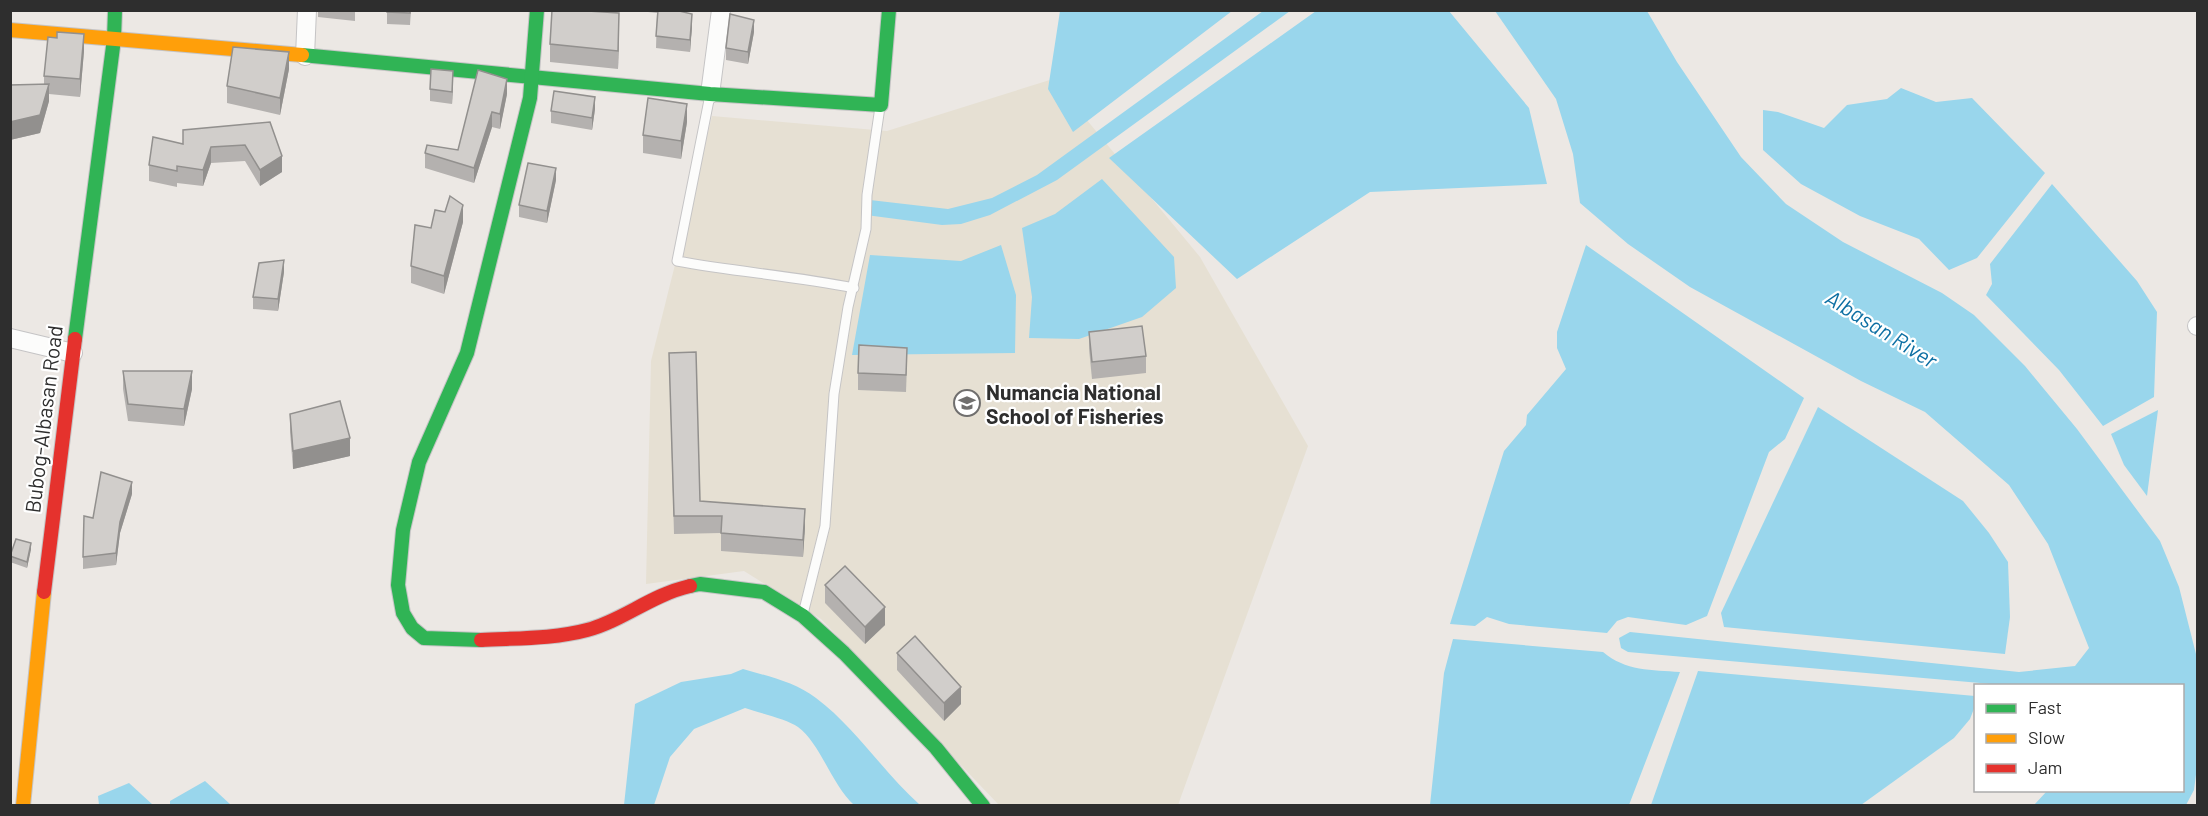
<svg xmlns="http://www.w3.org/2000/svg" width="2208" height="816" font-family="Barlow,sans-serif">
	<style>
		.education { fill: #e6e0d3 }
		.water { fill: #99d6ec }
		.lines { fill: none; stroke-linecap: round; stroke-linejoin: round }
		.lane-casing { stroke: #c5c4c5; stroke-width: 11 }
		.street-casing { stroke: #c5c4c5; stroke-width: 20 }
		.fast-casing { stroke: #c5c4c5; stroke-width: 16 }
		.slow-casing { stroke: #c5c4c5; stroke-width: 16 }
		.jam-casing { stroke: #c5c4c5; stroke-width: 16 }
		.lane { stroke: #fcfcfb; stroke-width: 9 }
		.street { stroke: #fcfcfb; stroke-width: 18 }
		.fast { stroke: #30b455; stroke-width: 14 }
		.slow { stroke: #ff9f0a; stroke-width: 14 }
		.jam { stroke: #e5322d; stroke-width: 14 }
		.wall { fill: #b4b1af }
		.shaded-wall { fill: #92908e }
		.building { fill: #d1cecb; stroke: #92908e; stroke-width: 1.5 }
		.labels { text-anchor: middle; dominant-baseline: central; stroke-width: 4.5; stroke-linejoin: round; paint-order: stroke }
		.poi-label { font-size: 21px; font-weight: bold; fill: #2e2e2e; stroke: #fff; text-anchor: start }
		.street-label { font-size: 21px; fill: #2e2e2e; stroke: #fff }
		.water-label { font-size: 22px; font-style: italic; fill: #0d6fa3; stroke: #fff }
	</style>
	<rect width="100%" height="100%" fill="#ece8e4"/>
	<path class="education" d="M1053 79 1200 257 1308 446 1178 805H999L821 619 744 571 646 584 651 361 712 116 887 131Z"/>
	<g class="water">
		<path d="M1060 11V10L1232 11 1073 132 1048 89Z"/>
		<path d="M1263 11H1290L1057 180 990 215 961 224 942 225 866 215 870 200 948 209 992 198 1037 175Z"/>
		<path d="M1316 11H1449L1529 108 1547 184 1370 192 1237 279 1109 158Z"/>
		<path d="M1495 11H1647L1677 62 1741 157 1786 204 1843 242 1942 293 1974 315 2025 366 2077 429 2160 541 2179 587 2197 658V767L2194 790 2186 805H2034L2047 791 2182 790V686L2003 685 1628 652 1621 648 1619 638 1630 632 2019 672 2075 666 2089 648 2048 544 2009 485 1925 412 1861 381 1690 287 1628 244 1580 203 1573 154 1556 99Z"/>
		<path d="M1901 88 1936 102 1972 98 2045 173 1977 258 1949 270 1919 239 1860 216 1801 184 1763 150V110L1778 112 1824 128 1847 105 1887 99Z"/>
		<path d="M1102 179 1174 257 1176 288 1142 317 1079 339 1029 338 1032 297 1022 228 1055 214Z"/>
		<path d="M2052 184 2137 281 2157 312 2154 397 2103 426 2059 370 1986 295 1992 284 1990 264Z"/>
		<path d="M1001 245 1016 295 1015 353 852 355 870 255 961 261Z"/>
		<path d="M1586 245 1804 398 1785 439 1769 452 1707 616 1686 625 1628 617 1617 621 1607 633 1509 624 1487 617 1475 626 1450 624 1504 451 1526 425 1527 415 1566 369 1557 348V332Z"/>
		<path d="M1818 407 1963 501 1989 533 2008 562 2010 617 2005 654 1724 627 1721 613Z"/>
		<path d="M2158 410 2147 496 2124 465 2111 434Z"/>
		<path d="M1453 639 1603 652C1625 671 1652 670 1680 672L1629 805H1430L1444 673Z"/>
		<path d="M743 669C767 676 795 682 816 698 856 728 883 772 920 805H854C832 785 820 743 798 727 787 719 759 713 745 708L694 729 670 757 654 805H624L635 704 681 682 731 674Z"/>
		<path d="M1698 671 1975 696V706L1970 719 1954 738 1861 805H1651Z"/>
		<path d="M205 781 231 805H170V801Z"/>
		<path d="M129 783 153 805H99L98 796Z"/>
	</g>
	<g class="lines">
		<defs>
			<g id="lane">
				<path d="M710 95 677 261C736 272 795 276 854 288"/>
				<path d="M803 614 825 526 834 394 848 307 866 229 867 195 880 107"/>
			</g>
			<g id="street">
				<path d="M305 56 307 10"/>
				<path d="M710 94 721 10"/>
				<path d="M2197 326H2198"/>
				<path d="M10 338 73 353"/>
			</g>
			<g id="fast">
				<path d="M302 55 710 94 881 105 889 10"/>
				<path d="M75 339 114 39 115 10"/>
				<path d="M690 586 700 584 764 592 803 616 844 653 936 748 983 806"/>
				<path d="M481 640 424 638 412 628 403 613 398 585 403 530 419 462 467 353 530 98 537 10"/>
			</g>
			<g id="slow">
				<path d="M10 30 302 55"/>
				<path d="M23 806 44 592"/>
			</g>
			<g id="jam">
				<path d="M44 592 75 339"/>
				<path d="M481 640C515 638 554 639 587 630 622 621 651 595 690 586"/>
			</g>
		</defs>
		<use href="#lane" class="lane-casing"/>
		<use href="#street" class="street-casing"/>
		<use href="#fast" class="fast-casing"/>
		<use href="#slow" class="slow-casing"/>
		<use href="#jam" class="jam-casing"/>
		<use href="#lane" class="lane"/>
		<use href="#street" class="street"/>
		<use href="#fast" class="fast"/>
		<use href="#slow" class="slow"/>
		<use href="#jam" class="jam"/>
	</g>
	<g class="wall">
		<path d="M318 10H355V21L318 17Z"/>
		<path d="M387 10H411L410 25 387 24Z"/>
		<path d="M630 10H675L692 26 690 52 656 48 657 13Z"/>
		<path d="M619 31 618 69 550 62V44Z"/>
		<path d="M754 32 748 64 726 60V48Z"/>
		<path d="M84 51 80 97 49 94V101L40 133 10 140V85L44 84V76Z"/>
		<path d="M289 69 280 115 227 103V86Z"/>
		<path d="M453 83 452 104 430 101V89Z"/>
		<path d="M507 94 500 129 492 127 474 183 425 168V153L458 150Z"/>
		<path d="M595 109 592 130 551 123V111Z"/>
		<path d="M270 122 282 172 260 186 245 161 211 163 203 186 177 183V187L149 181V165L183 144Z"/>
		<path d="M687 122 681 159 643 153V135Z"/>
		<path d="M556 180 547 223 519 217V205Z"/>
		<path d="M463 222 444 294 411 283V266L431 228Z"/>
		<path d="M284 272 278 311 253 309V297Z"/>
		<path d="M1089 332 1146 356V373L1092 379 1089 349Z"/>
		<path d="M669 353 700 501 805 527 803 557 721 551V533L674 534Z"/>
		<path d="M907 365 906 392 858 390V373Z"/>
		<path d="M123 371 192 389 184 426 128 421 123 389Z"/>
		<path d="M290 414 350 456 293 469 290 432Z"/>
		<path d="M132 494 120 533 116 565 83 569V557L93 518Z"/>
		<path d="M31 549 27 568 10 562V556Z"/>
		<path d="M825 585 885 625 865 644 825 603Z"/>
		<path d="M897 653 961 704 944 721 897 670Z"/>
	</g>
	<g class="shaded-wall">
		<path d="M619 13V31L618 69V51Z"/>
		<path d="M692 14V26L690 52V40Z"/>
		<path d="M754 20V32L748 64V52Z"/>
		<path d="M84 34V51L80 97V79Z"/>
		<path d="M289 52V69L280 115V98Z"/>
		<path d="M453 71V83L452 104V92Z"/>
		<path d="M507 79V94L500 129V114Z"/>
		<path d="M49 84V101L40 133 10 140V122Z"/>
		<path d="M595 97V109L592 130V118Z"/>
		<path d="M687 104V122L681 159V141Z"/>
		<path d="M492 112V127L474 183V168Z"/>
		<path d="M211 147V163L203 186V170Z"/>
		<path d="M282 156V172L260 186V170Z"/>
		<path d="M556 168V180L547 223V211Z"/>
		<path d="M463 205V222L444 294V276Z"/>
		<path d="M284 260V272L278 311V299Z"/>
		<path d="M192 371V389L184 426V409Z"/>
		<path d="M350 438V456L293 469V451Z"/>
		<path d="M132 482V494L120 533 116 565V553L120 522Z"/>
		<path d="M805 509V527L803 557V540Z"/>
		<path d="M31 543V549L27 568V562Z"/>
		<path d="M885 607V625L865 644V627Z"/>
		<path d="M961 687V704L944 721V703Z"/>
	</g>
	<g class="building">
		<path d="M387 10H410V13L387 12Z"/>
		<path d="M552 10H572L619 13 618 51 550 44Z"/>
		<path d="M658 10H675L692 14 690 40 656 36Z"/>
		<path d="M730 14 754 20 748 52 726 48Z"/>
		<path d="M57 32 84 34 80 79 44 76 48 37 57 38Z"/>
		<path d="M233 47 289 52 280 98 227 86Z"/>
		<path d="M431 69 453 71 452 92 430 89Z"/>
		<path d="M478 70 507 79 500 114 492 112 474 168 425 153 427 145 458 150Z"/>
		<path d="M49 84 40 115 10 122V85Z"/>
		<path d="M554 91 595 97 592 118 551 111Z"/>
		<path d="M648 98 687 104 681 141 643 135Z"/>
		<path d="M270 122 282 156 260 170 245 145 211 147 203 170 177 166V171L149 165 153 137 183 144V130Z"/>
		<path d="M528 163 556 168 547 211 519 205Z"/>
		<path d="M450 196 463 205 444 276 411 266 415 225 431 228 435 210 445 212Z"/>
		<path d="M284 260 278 299 253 297 259 263Z"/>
		<path d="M1142 326 1146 356 1092 362 1089 332Z"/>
		<path d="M859 345 907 348 906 375 858 373Z"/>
		<path d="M696 352 700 501 805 509 803 540 721 533 722 516H674L669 353Z"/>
		<path d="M123 371H192L184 409 128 404Z"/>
		<path d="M340 401 350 438 293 451 290 414Z"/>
		<path d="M101 472 132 482 120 522 116 553 83 557 84 516 93 518Z"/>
		<path d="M16 539 31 543 27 562 10 556Z"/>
		<path d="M845 566 885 607 865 627 825 585Z"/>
		<path d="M915 636 961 687 944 703 897 653Z"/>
	</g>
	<defs>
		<symbol id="school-ring" viewBox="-11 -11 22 22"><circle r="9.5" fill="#fff" stroke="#706f6e" stroke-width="1.5"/><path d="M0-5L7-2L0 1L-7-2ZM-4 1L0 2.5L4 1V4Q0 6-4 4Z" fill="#706f6e"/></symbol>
	</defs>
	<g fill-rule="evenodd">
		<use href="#school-ring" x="952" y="388" width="30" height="30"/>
	</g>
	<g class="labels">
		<g class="poi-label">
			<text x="986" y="391">Numancia National<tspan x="986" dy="24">School of Fisheries</tspan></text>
		</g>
		<g class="street-label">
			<text transform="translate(43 419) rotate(-83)">Bubog-Albasan Road</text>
		</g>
		<g class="water-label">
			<text transform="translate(1882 328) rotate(32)">Albasan River</text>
		</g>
	</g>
	<rect width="2208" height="816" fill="none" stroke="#2e2e2e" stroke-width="24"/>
	<rect x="1974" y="684" width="210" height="108" fill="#ffffff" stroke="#ababab" stroke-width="1.5"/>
	<rect x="1986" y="704" width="30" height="9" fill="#30b455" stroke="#ababab" stroke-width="1.5"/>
	<text x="2028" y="714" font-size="18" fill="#2e2e2e">Fast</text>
	<rect x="1986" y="734" width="30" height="9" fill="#ff9f0a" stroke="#ababab" stroke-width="1.5"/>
	<text x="2028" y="744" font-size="18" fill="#2e2e2e">Slow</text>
	<rect x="1986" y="764" width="30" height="9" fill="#e5322d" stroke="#ababab" stroke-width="1.5"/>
	<text x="2028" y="774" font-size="18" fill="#2e2e2e">Jam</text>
</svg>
